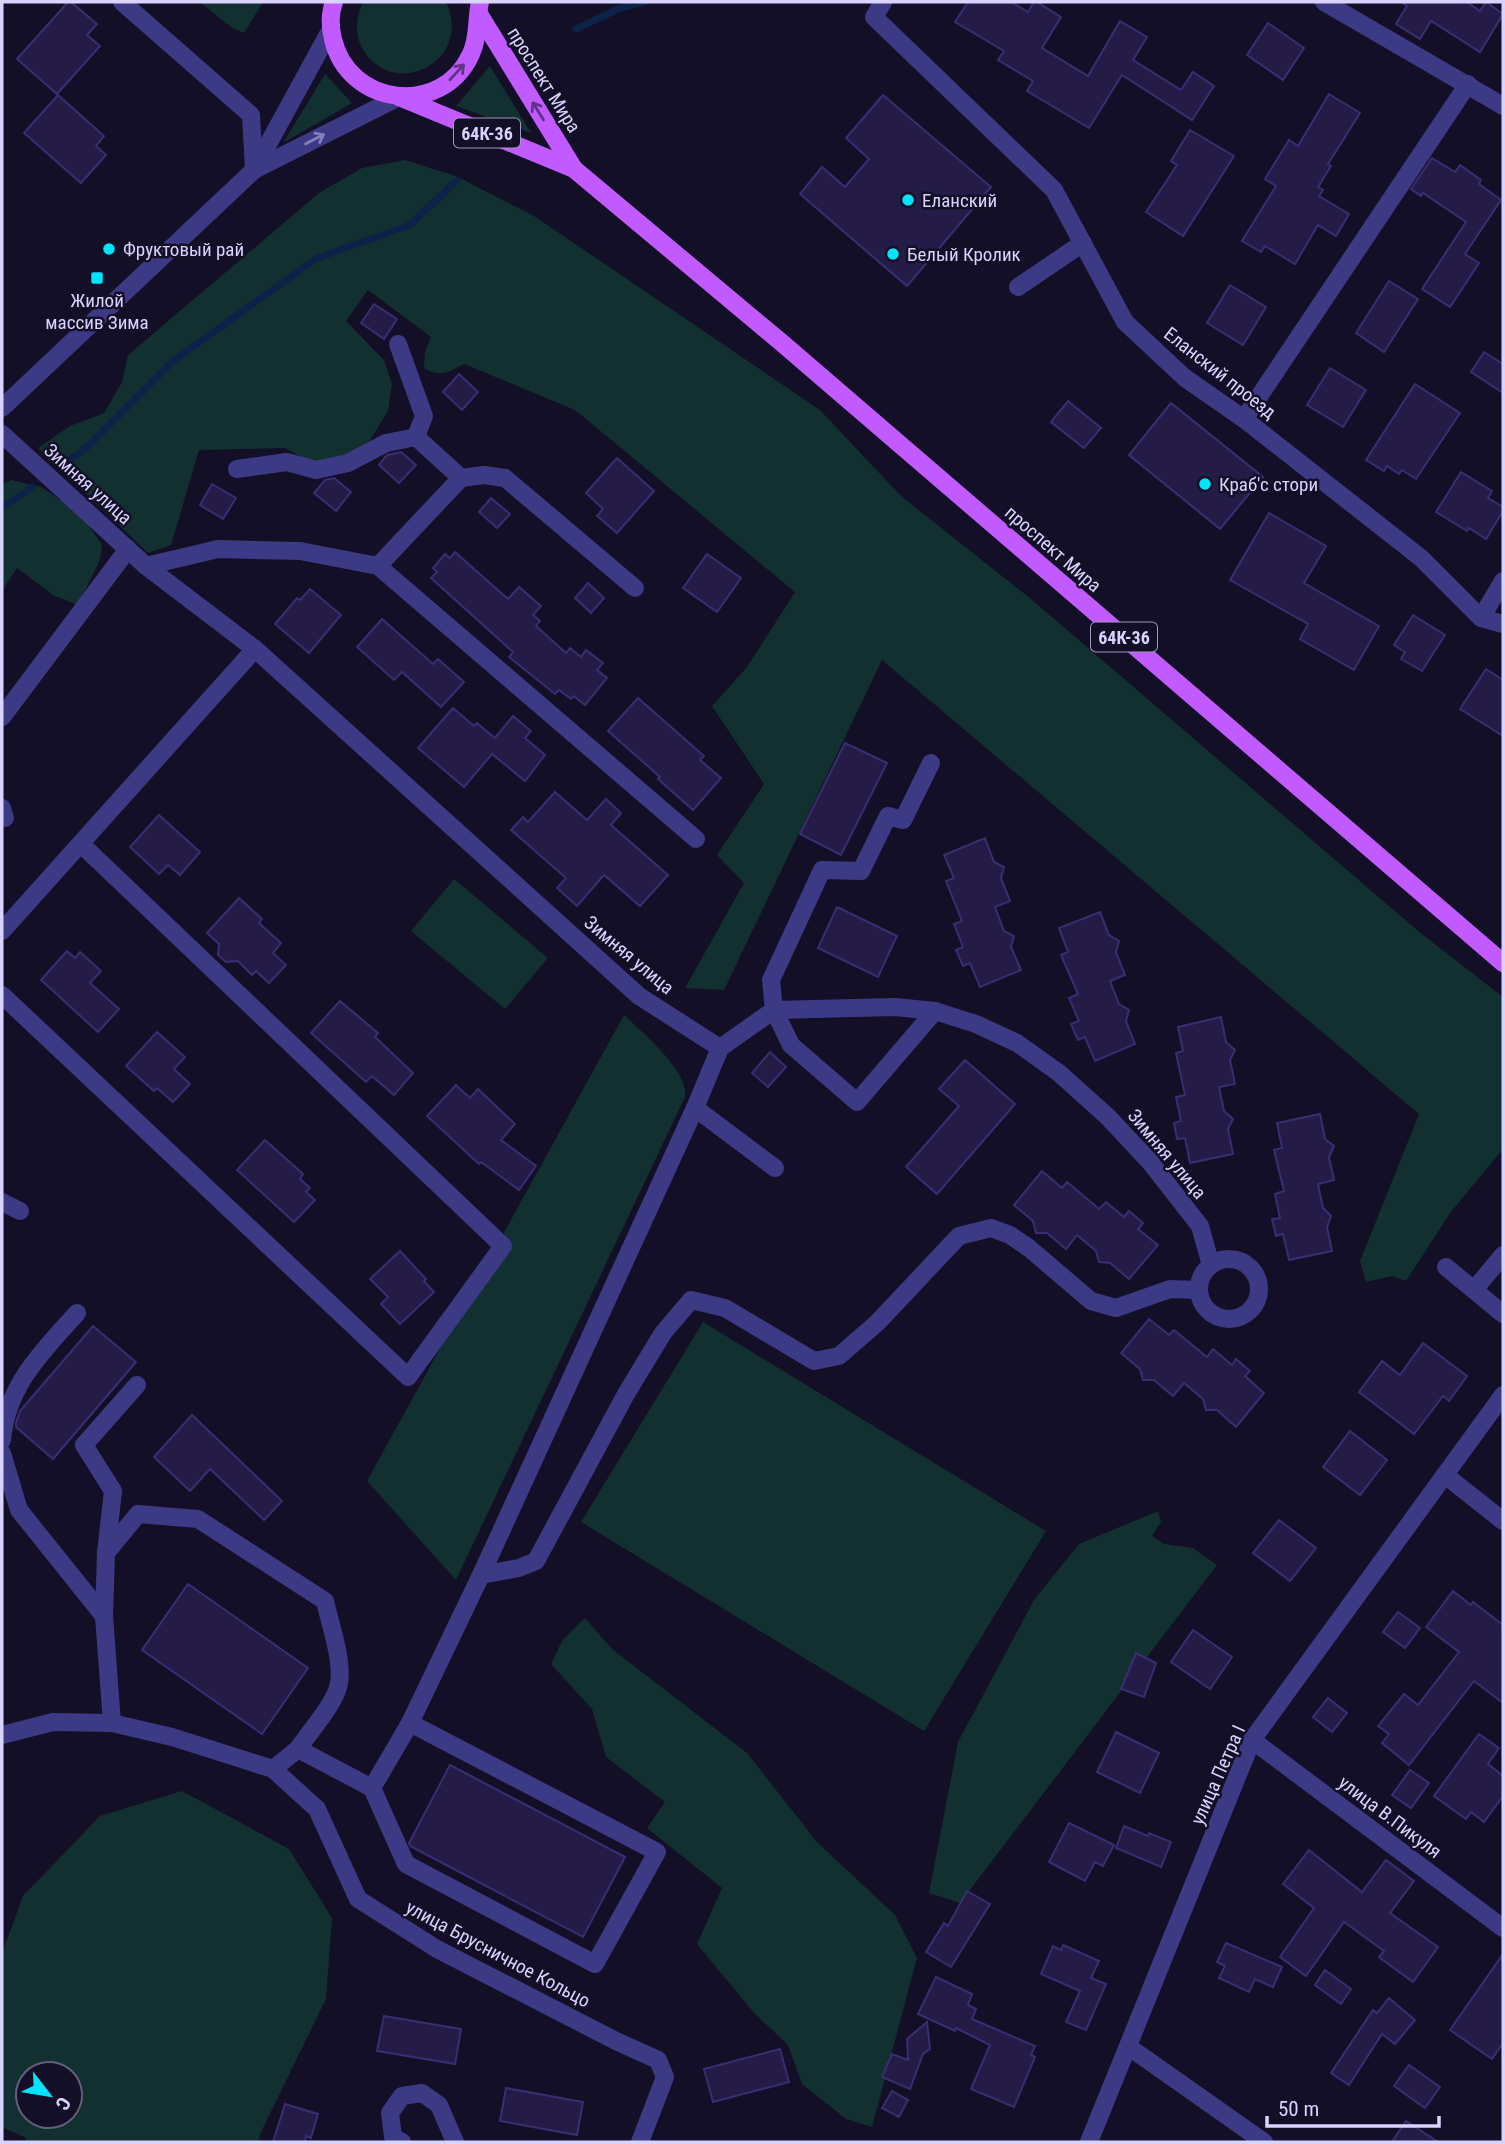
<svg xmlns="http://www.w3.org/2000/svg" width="1505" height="2144" font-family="'Roboto Condensed',sans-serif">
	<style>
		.green { fill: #12302f; fill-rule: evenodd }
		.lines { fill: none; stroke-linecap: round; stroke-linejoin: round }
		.stream { stroke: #0c2248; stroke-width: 7 }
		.building { fill: #241b47; stroke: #3b2d73; stroke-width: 2 }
		.minor { stroke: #3d3a85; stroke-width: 18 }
		.major { stroke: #c25bff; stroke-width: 18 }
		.oneway { stroke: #623188 }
		.oneway2 { stroke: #837fbc }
		.poi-dot { fill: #00e5ff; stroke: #130f26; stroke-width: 2.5 }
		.labels { text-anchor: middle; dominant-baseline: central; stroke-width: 5; stroke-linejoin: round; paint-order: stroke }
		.shield { fill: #130f26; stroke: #9e99be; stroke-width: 2 }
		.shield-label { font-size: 18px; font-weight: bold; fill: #d9d4ff }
		.street-label { font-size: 19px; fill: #d9d4ff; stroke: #130f26 }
		.poi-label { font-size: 19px; fill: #d9d4ff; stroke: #130f26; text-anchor: start }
	</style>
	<rect width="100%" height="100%" fill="#130f26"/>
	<g class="green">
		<path d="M200 2H263L244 33 232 28Z"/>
		<path d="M363 2H446C474 60 394 103 362 48 354 33 356 17 363 2Z"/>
		<path d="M490 66 531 133 456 106Z"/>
		<path d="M325 74 352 103 283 143Z"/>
		<path d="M405 160 456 176 534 216 820 410 901 496 1031 599 1418 931 1503 997V1149L1450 1213 1406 1281 1392 1276 1366 1282 1360 1261 1419 1114 882 660 724 990 685 988 744 883 717 855 764 784 712 706 747 667 795 592 575 410 464 364C449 372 440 378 424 368L425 352 431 337 368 290 346 321 384 360 392 384 388 411 367 445 342 461 312 463 285 448 199 450 171 545 148 553 38 448 70 426 104 413 122 382 128 355 319 193 362 168Z"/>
		<path d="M11 480 41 487 80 513 102 545 100 560 78 605 53 595 17 568 2 591V484Z"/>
		<path d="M454 879 548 958 505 1009 411 931Z"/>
		<path d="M624 1015C642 1032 690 1072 685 1097L456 1580 367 1481Z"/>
		<path d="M703 1322 1046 1531 924 1731 581 1522Z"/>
		<path d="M1158 1511 1161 1522 1152 1536 1164 1544 1193 1548 1217 1565 960 1903 929 1893 958 1742 1034 1600 1079 1544Z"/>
		<path d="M585 1618 612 1649 747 1753 817 1842 895 1915 917 1958 872 2127 846 2119 802 2084 788 2045 755 2014 697 1944 722 1888 647 1828 665 1802 606 1757 592 1709 551 1664 562 1641Z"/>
		<path d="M182 1791 289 1849 332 1918 326 1999 261 2132 258 2142H25L26 2138 2 2127V1953L23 1896 100 1816ZM28 2074H70V2116H28Z"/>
	</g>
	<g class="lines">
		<g class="stream">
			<path d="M576 29 620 8 645 2"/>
			<path d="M63 465 86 448 173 361 317 258 410 225 457 180"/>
			<path d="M2 508 32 487"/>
		</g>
	</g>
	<g class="building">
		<path d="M68 2H71L97 24 87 35 100 46 57 94 17 59Z"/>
		<path d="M968 2H1011L1028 12 1034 2H1037L1061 17 1042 48 1088 76 1120 21 1147 37 1133 60 1181 90 1193 72 1214 86 1192 120 1122 75 1089 128 1027 91 1033 81 998 60 1004 51 955 22Z"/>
		<path d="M1401 2H1467L1480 11 1486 2 1503 14 1480 52 1431 21 1420 39 1396 24 1407 6Z"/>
		<path d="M1268 23 1304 48 1283 80 1247 55Z"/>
		<path d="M1329 94 1360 113 1328 164 1331 166 1318 187 1323 190 1319 196 1349 214 1336 236 1318 225 1295 264 1265 246 1261 252 1242 241 1276 186 1265 179 1289 140 1298 146Z"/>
		<path d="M58 95 104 136 96 146 106 155 81 183 24 133Z"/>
		<path d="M883 95 991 187 907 286 800 194 822 167 845 187 869 159 846 138Z"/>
		<path d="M1190 130 1234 156 1183 236 1146 212 1177 165 1171 161Z"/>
		<path d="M1432 158 1455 172 1460 165 1481 180 1479 184 1501 200 1465 254 1479 263 1450 307 1422 289 1466 222 1423 193 1421 196 1411 189Z"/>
		<path d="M1389 281 1418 299 1384 352 1356 333Z"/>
		<path d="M1230 285 1266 307 1243 345 1207 323Z"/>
		<path d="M374 304 397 319 384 339 361 323Z"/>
		<path d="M1484 352 1503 364V393L1471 372Z"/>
		<path d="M1330 368 1366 390 1343 427 1307 405Z"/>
		<path d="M459 374 478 392 462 410 443 392Z"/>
		<path d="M1415 384 1460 413 1416 479 1402 470 1399 474 1387 466 1384 471 1366 460Z"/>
		<path d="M1068 401 1101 428 1084 448 1051 422Z"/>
		<path d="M1171 403 1263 477 1220 529 1129 455Z"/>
		<path d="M401 452 416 465 399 483 379 465 387 455Z"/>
		<path d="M617 458 654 491 617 533 597 516 603 509 586 493Z"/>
		<path d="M1461 472 1492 491 1488 498 1503 507V511L1486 539 1469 528 1467 531 1436 512Z"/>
		<path d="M334 478 351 492 336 511 314 493 325 480Z"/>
		<path d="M212 484 236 498 223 519 200 505Z"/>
		<path d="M491 498 510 514 497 528 479 512Z"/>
		<path d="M1269 513 1326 546 1304 583 1379 626 1354 670 1300 639 1308 624 1230 580Z"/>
		<path d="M455 552 508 599 519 587 541 606 533 615 540 621 536 626 566 653 570 648 581 657 586 650 603 663 597 670 607 678 585 705 574 696 571 699 559 690 555 694 509 657 513 652 431 578 437 572 433 568 445 554 450 558Z"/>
		<path d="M707 554 741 578 717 612 683 588Z"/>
		<path d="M588 583 604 598 591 613 575 598Z"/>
		<path d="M310 589 341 615 309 653 275 624 297 598 300 600Z"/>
		<path d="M1413 615 1445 635 1422 671 1401 659 1405 652 1394 645Z"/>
		<path d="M382 619 433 664 438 659 464 682 441 707 402 672 394 680 357 647Z"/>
		<path d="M1486 669 1503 680V736L1460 709Z"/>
		<path d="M638 698 704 756 700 760 721 778 693 810 658 779 660 777 608 731Z"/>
		<path d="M453 708 474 726 477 723 495 738 513 716 531 731 525 738 545 755 525 781 492 754 464 787 418 748Z"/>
		<path d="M845 743 887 763 841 855 800 834Z"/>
		<path d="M555 792 587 820 606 799 621 813 611 825 668 875 640 906 604 875 577 906 557 888 566 878 511 830 523 817 528 822Z"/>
		<path d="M159 815 200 852 180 875 168 865 159 874 130 847Z"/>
		<path d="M985 838 994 862 1004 867 1001 878 1010 901 995 907 1004 931 1014 936 1011 947 1021 970 980 987 970 963 963 966 956 950 963 947 954 924 962 921 946 881 954 878 944 855Z"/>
		<path d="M239 898 262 919 259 923 281 943 273 953 286 965 269 983 256 971 252 975 238 961 226 962 218 955 219 944 207 933Z"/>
		<path d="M837 907 897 936 878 977 818 948Z"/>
		<path d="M1100 912 1109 935 1119 941 1116 952 1125 975 1110 981 1119 1004 1129 1010 1126 1021 1135 1044 1095 1061 1085 1037 1078 1040 1071 1024 1079 1021 1069 998 1078 994 1061 955 1068 952 1059 928Z"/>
		<path d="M67 951 75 958 80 952 101 971 90 983 119 1009 98 1032 41 980Z"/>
		<path d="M340 1001 378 1033 375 1037 413 1073 394 1095 372 1076 366 1082 311 1033Z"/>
		<path d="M1221 1017 1226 1042 1235 1050 1230 1060 1235 1084 1219 1087 1224 1111 1233 1119 1228 1129 1233 1154 1190 1163 1185 1138 1177 1139 1174 1123 1181 1121 1176 1097 1185 1095 1176 1053 1183 1051 1178 1027Z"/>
		<path d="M157 1032 185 1057 174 1069 190 1084 173 1102 157 1088 154 1091 126 1066Z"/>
		<path d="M770 1052 786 1067 768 1087 752 1073Z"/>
		<path d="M965 1060 1015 1104 937 1194 906 1167 959 1106 939 1089Z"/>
		<path d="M456 1085 470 1098 478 1089 515 1124 501 1140 536 1166 519 1190 481 1162 479 1164 427 1116Z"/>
		<path d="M1320 1114 1325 1139 1334 1146 1329 1157 1334 1180 1318 1184 1323 1208 1331 1216 1327 1227 1332 1251 1289 1260 1283 1234 1276 1236 1272 1219 1280 1218 1275 1194 1284 1191 1274 1150 1282 1148 1277 1123Z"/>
		<path d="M265 1140 303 1174 300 1179 310 1188 306 1192 315 1200 294 1222 237 1170Z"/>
		<path d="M1042 1171 1062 1188 1067 1182 1099 1209 1106 1202 1124 1217 1129 1211 1143 1223 1138 1229 1158 1245 1129 1279 1110 1263 1099 1262 1096 1251 1077 1235 1066 1249 1047 1233H1036L1033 1221 1014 1205Z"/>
		<path d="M400 1251 426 1279 424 1281 434 1292 400 1324 381 1304 388 1297 370 1279Z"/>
		<path d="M1149 1319 1169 1335 1174 1330 1207 1357 1213 1349 1232 1365 1236 1359 1250 1371 1245 1376 1264 1393 1236 1427 1217 1410H1206L1203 1399 1184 1383 1173 1396 1154 1380H1143L1140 1369 1121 1353Z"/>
		<path d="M93 1326 136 1362 53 1459 16 1427V1423L20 1411Z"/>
		<path d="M1423 1343 1467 1376 1449 1401 1443 1396 1414 1434 1359 1392 1382 1361 1400 1375Z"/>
		<path d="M192 1415 282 1501 264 1520 210 1469 190 1491 154 1457Z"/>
		<path d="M1350 1431 1387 1460 1360 1495 1323 1467Z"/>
		<path d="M1279 1520 1316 1548 1290 1581 1253 1553Z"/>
		<path d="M188 1584 308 1668 262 1734 142 1650Z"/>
		<path d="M1453 1591 1471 1605 1473 1602 1503 1625V1703L1474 1681 1409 1765 1382 1743 1389 1734 1378 1726 1404 1694 1418 1705 1459 1652 1426 1627Z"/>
		<path d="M1398 1612 1420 1628 1405 1648 1383 1632Z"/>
		<path d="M1193 1630 1232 1657 1210 1689 1171 1662Z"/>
		<path d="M1136 1653 1156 1663 1144 1697 1121 1689Z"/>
		<path d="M1328 1698 1347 1713 1332 1732 1313 1717Z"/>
		<path d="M1116 1732 1159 1753 1140 1793 1097 1772Z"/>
		<path d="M1479 1734 1499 1748 1488 1764 1503 1776V1796L1484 1822 1471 1812 1466 1819 1434 1796Z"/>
		<path d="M450 1765 625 1857 583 1937 410 1846 409 1843Z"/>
		<path d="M1410 1770 1429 1783 1411 1808 1392 1795Z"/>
		<path d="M1069 1823 1114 1845 1103 1866 1095 1862 1085 1881 1049 1862Z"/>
		<path d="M1124 1826 1148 1836 1149 1833 1171 1842 1161 1867 1116 1848Z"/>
		<path d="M1309 1850 1362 1892 1386 1860 1414 1881 1390 1913 1438 1947 1413 1982 1379 1957 1384 1951 1344 1922 1306 1976 1280 1957 1314 1908 1283 1884Z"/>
		<path d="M967 1891 990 1904 951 1967 926 1952 944 1923 948 1926Z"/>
		<path d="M1226 1943 1282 1967 1273 1987 1255 1979 1249 1992 1219 1978 1225 1966 1217 1962Z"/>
		<path d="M1063 1945 1099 1961 1091 1978 1106 1984 1086 2030 1066 2022 1080 1991 1041 1974 1053 1946 1061 1950Z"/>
		<path d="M1503 1954V2043L1492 2059 1450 2030Z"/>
		<path d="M1325 1970 1351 1989 1341 2004 1315 1985Z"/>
		<path d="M936 1977 972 1994 968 2005 976 2009 972 2019 1035 2046 1031 2055 1035 2057 1014 2107 971 2089 990 2045 956 2028 955 2031 918 2014Z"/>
		<path d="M1389 1998 1415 2020 1395 2044 1382 2034 1349 2085 1331 2073 1373 2010 1377 2013Z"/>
		<path d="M384 2016 461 2029 455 2064 377 2051Z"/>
		<path d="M927 2022 930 2049 923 2054 910 2089 882 2077 892 2054 908 2060 907 2039Z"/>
		<path d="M780 2049 789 2082 713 2102 704 2069Z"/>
		<path d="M1409 2065 1440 2087 1425 2108 1394 2086Z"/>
		<path d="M506 2088 583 2102 577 2135 500 2121Z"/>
		<path d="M892 2091 908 2100 899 2117 882 2108Z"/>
		<path d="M285 2104 318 2114 311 2138 306 2136 305 2142H273Z"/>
		<path d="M1406 2121 1438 2142H1392Z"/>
	</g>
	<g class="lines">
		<g class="minor">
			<path d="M122 2 251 115 254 170"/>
			<path d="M883 2 874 17 1054 190 1125 322 1185 378 1244 419 1421 558 1481 618"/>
			<path d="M1324 2 1503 106"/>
			<path d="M254 170 331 29"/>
			<path d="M1018 287 1083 243"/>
			<path d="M398 344 424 416 416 437"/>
			<path d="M2 408 254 170 399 97"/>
			<path d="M1244 419 1468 84"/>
			<path d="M2 434 146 566 255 649 639 996 720 1048 774 1010 895 1007 935 1011 976 1024 1017 1043 1059 1073 1108 1117 1150 1162 1200 1226 1211 1265"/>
			<path d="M416 437 461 478"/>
			<path d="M237 469 287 462 316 470 348 463 386 443 416 437"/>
			<path d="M146 566 218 549 300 551 378 566 696 839"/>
			<path d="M378 566 461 478 484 475 505 478 635 588"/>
			<path d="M1503 581 1481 618 1503 624"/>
			<path d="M2 717 128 549"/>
			<path d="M931 763 903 820 888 816 861 871 822 870 771 980 774 1010 791 1045 857 1102 935 1011"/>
			<path d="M2 808 5 818"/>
			<path d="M2 931 255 649"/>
			<path d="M2 995 408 1377 503 1246 81 844"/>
			<path d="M695 1108 775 1168"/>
			<path d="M2 1202 20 1211"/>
			<circle cx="1229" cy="1289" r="30"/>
			<path d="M1446 1267 1503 1314"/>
			<path d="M1474 1290 1503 1255"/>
			<path d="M2 1440C7 1385 42 1352 77 1313"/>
			<path d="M2 1453 19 1510 104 1616"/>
			<path d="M1445 1475 1503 1521"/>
			<path d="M106 1553 113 1491 84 1445 137 1385"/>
			<path d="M481 1575 519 1568 536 1561 626 1394 663 1333 691 1300 725 1308 814 1361 839 1356 877 1323 959 1236 991 1228 1010 1235 1029 1248 1091 1301 1116 1308 1170 1289 1199 1290"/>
			<path d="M112 1723 104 1616 106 1553 138 1514 198 1519 325 1601C330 1624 343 1660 339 1683 336 1703 309 1732 298 1749"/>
			<path d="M2 1735 53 1722 112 1723 172 1737 273 1769 317 1809 358 1899 437 1949 616 2041 658 2060 665 2077 640 2142"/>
			<path d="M1252 1740 1503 1928"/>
			<path d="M273 1769 298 1749 372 1788 410 1723 481 1575 695 1108 720 1048"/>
			<path d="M372 1788 406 1864 595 1964 657 1852 410 1723"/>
			<path d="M1129 2047 1264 2142"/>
			<path d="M402 2142 393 2137 390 2113 402 2096 422 2093 439 2105 455 2142"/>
			<path d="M1089 2142 1252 1740 1503 1395"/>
		</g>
		<g class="major">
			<path d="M334 2C330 13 330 27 333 39 348 106 442 118 471 54 479 37 476 20 480 2"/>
			<path d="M479 14 574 169"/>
			<path d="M399 97 574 169 782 343 1503 963"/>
		</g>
	</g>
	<defs><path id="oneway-shaft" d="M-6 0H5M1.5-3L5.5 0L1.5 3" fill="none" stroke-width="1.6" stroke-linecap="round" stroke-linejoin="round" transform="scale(1.75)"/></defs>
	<g class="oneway">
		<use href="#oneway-shaft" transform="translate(457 72) rotate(-47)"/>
		<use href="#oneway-shaft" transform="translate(538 111) rotate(-122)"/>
	</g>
	<use class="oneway2" href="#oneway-shaft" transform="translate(315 139) rotate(-27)"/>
	<g class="poi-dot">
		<circle cx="908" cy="200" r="7"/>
		<circle cx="109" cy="249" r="7"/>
		<circle cx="893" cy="254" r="7"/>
		<rect x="90" y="271" width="14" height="14" rx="3.5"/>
		<circle cx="1205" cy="484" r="7"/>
	</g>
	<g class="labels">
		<g class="shield">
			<rect x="454" y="118.5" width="66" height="29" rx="5"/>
			<rect x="1091" y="622.5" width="66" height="29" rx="5"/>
		</g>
		<g class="shield-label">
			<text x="487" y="133">64К-36</text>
			<text x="1124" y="637">64К-36</text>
		</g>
		<g class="street-label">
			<text transform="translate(544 80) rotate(58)">проспект Мира</text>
			<text transform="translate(1220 373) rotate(38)">Еланский проезд</text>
			<text transform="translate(88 484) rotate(42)">Зимняя улица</text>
			<text transform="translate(1053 549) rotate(41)">проспект Мира</text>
			<text transform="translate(629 955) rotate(40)">Зимняя улица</text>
			<text transform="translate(1167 1154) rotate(50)">Зимняя улица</text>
			<text transform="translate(1218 1775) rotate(-66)">улица Петра I</text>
			<text transform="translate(1390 1817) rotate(37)">улица В.Пикуля</text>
			<text transform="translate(498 1954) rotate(28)">улица Брусничное Кольцо</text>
		</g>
		<g class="poi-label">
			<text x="922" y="200">Еланский</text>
			<text x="123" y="249">Фруктовый рай</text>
			<text x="907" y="254">Белый Кролик</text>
			<text x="97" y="300" text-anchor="middle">Жилой<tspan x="97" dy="22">массив Зима</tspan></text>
			<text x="1219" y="484">Краб'с стори</text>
		</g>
	</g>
	<rect width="1505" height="2144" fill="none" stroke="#d9d4ff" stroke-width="7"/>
	<g transform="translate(49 2095) rotate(121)"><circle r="33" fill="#130f26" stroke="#625e7d" stroke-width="2"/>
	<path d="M0-5L12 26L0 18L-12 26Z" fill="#00e5ff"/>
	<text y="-10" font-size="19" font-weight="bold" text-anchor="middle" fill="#d9d4ff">С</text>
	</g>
	<path d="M1267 2116v10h172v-10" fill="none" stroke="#d9d4ff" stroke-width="3.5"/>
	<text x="1278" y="2116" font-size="21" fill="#d9d4ff" stroke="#130f26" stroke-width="5" paint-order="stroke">50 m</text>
</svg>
